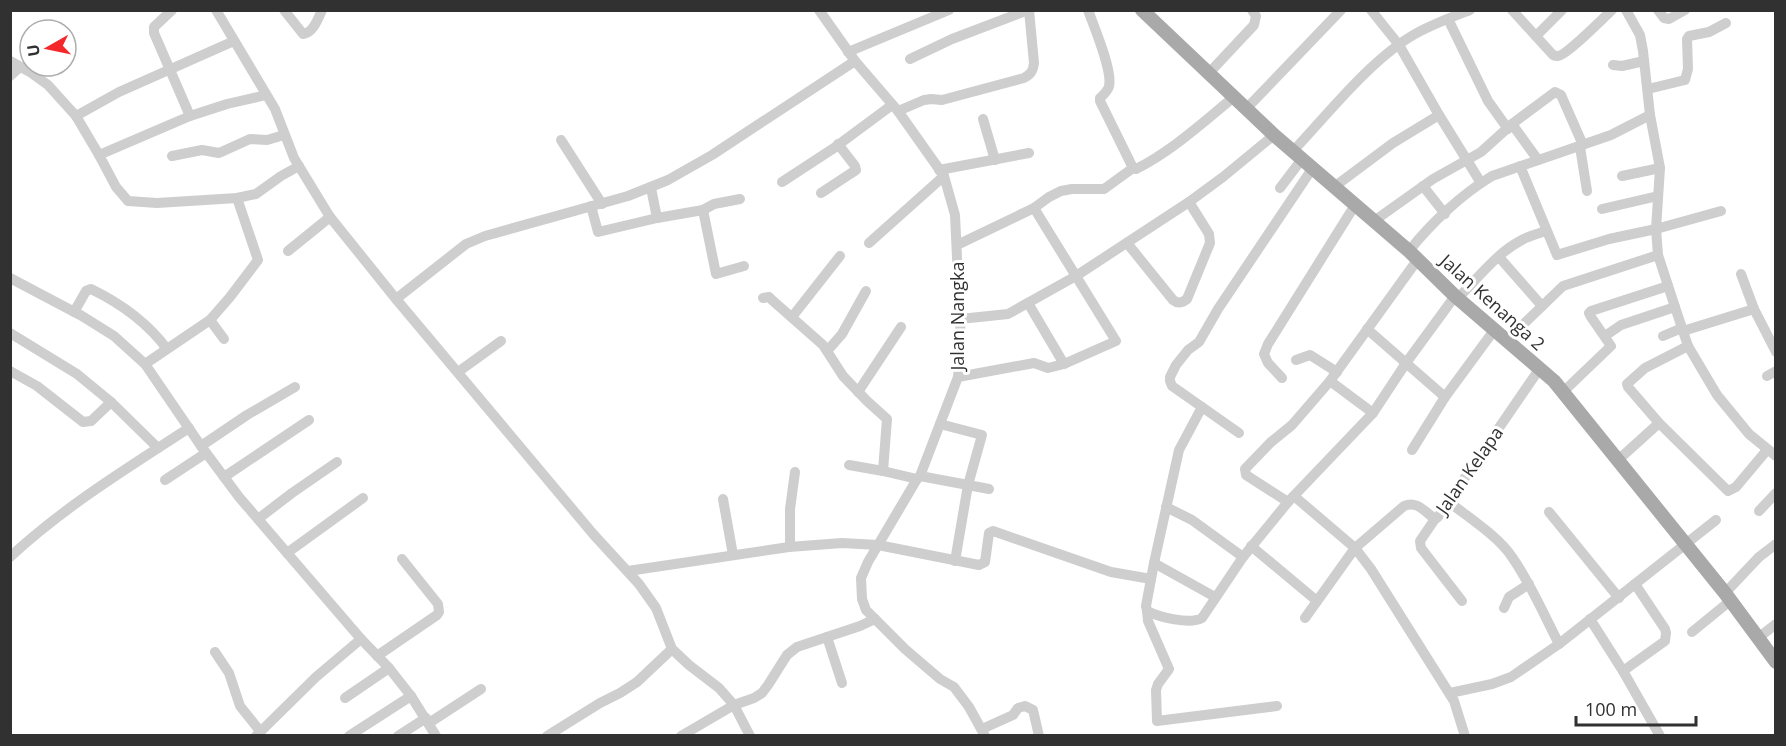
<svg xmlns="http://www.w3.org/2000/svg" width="1786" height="746" font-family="'Open Sans',sans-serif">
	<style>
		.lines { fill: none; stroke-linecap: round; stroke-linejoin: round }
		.minor { stroke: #cecece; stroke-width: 10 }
		.major { stroke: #a9a9a9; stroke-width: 14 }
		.labels { text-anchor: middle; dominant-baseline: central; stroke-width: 6; stroke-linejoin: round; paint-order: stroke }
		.street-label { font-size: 18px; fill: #313131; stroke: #fff }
	</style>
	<rect width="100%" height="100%" fill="#fff"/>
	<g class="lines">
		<g class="minor">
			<path d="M172 10 154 27V33L190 116"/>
			<path d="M216 10 275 109 294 158 330 217 396 299 594 535 639 584 656 608 672 649 689 665 719 688 734 705 750 736"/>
			<path d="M284 10 303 34C313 33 318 19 322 10"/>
			<path d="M819 10 855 61 898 111 944 176 955 215 961 342 958 377 920 476 917 479 868 562 861 578 862 599 866 610 905 649 940 679 954 687 969 707 985 736"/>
			<path d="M1088 10C1094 27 1113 71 1109 86 1108 91 1104 94 1100 98V101L1133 168 1136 169C1172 151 1203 122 1234 97"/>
			<path d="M1371 10 1399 45 1439 115 1481 183"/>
			<path d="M1512 10 1553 55C1555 56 1556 56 1558 56 1567 55 1603 18 1612 10"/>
			<path d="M1626 10 1640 35 1643 51 1650 115 1660 168 1656 229 1658 255 1675 307 1688 346 1717 395 1749 434 1776 456"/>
			<path d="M1658 10 1664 18 1669 19 1685 10"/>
			<path d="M1448 19 1488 101 1508 129"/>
			<path d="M1536 36 1562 10"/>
			<path d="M234 41 119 92 76 116 99 155 116 187 128 201 157 203 237 198 256 194 281 176 299 166"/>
			<path d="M848 52 949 10"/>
			<path d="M910 59 952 39 1028 10"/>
			<path d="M10 61 30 72 48 85 76 116"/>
			<path d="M1613 65 1622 66 1644 61"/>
			<path d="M1209 73 1254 25 1256 16 1252 10"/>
			<path d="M10 76 20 67"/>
			<path d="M1648 89 1685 80 1688 69 1687 39 1689 36 1709 32 1726 23"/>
			<path d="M1247 108 1341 10"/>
			<path d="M898 111 924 100 931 99 942 100 1024 78C1031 74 1033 71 1034 63L1029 10"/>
			<path d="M983 119 995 160"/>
			<path d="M1512 124 1538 160"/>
			<path d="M561 140 602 204"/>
			<path d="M1580 147 1587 191"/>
			<path d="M1293 151C1328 114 1371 59 1415 34 1433 24 1452 17 1470 10"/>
			<path d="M99 155 190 116 227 104 266 95"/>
			<path d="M172 156 202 150 219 153 250 139 267 140 284 135"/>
			<path d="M1520 166 1557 255 1609 239 1656 229 1721 211"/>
			<path d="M1312 169 1218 309 1199 342 1188 350 1176 365 1170 377V381L1172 386 1202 407 1179 450 1154 563 1146 606 1147 611C1159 617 1190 625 1202 618L1243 557 1288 502 1373 413 1406 363 1455 296"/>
			<path d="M939 170 1029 153"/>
			<path d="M1622 176 1660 168"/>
			<path d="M782 182 834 148 892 105"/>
			<path d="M1423 186 1445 214"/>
			<path d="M1334 187 1393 143 1439 115"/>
			<path d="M651 188 657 218"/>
			<path d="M1280 188 1302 159"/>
			<path d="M821 193 856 170 855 166 838 144"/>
			<path d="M591 206 598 232 657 218 703 210 714 204 740 199"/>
			<path d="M1602 209 1658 196"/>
			<path d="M703 210 716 274 744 266"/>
			<path d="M1374 221 1433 179 1481 152 1512 124 1555 92 1561 95 1583 145"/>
			<path d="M869 243 944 176"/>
			<path d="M1127 243 1173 300C1178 304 1182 303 1187 299L1210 243 1209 234 1189 202"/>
			<path d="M957 245 1034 208 1049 197 1061 191 1072 189H1104L1133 168"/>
			<path d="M288 251 330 217"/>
			<path d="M1409 251C1431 223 1462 194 1492 176L1611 135 1650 115"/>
			<path d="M1499 257 1542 306"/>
			<path d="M1741 274 1754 309 1776 352"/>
			<path d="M10 278 82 316 114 336 145 364 201 446 239 497 361 639 389 668 411 696 436 736"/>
			<path d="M763 298 769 297 772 300 823 345 843 376 867 401 887 419 883 471"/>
			<path d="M1458 298C1477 279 1496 254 1520 241 1528 236 1537 234 1546 231"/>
			<path d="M396 299 466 244 485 236 628 196 668 180 712 155 855 61"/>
			<path d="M1028 303 1064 364"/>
			<path d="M74 312 86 291 91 289C122 304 147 322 167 349"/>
			<path d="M792 317 840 256"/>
			<path d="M960 319 1008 314 1076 276 1189 202 1223 177 1274 135"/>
			<path d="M210 320 224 339"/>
			<path d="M1367 329 1445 397"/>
			<path d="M1683 331 1754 309"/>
			<path d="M10 333 77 374 111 402 158 448"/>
			<path d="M1605 336 1621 325 1675 307"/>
			<path d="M1663 336 1682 328"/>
			<path d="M1507 340 1563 286 1658 255"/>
			<path d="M1688 346 1645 368 1627 384 1628 387 1659 423 1728 491 1736 487 1767 450"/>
			<path d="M828 350 842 334 866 291"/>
			<path d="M1296 360 1310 355 1337 372"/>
			<path d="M145 364 210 320 230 297 258 260 237 198"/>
			<path d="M10 371 37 386 83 422 91 421 111 402"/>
			<path d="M458 372 501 341"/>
			<path d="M1767 376 1776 371"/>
			<path d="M958 377 1034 363 1048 368 1064 364 1116 341 1034 208"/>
			<path d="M1282 378 1268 363 1264 354 1268 344 1355 205"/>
			<path d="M1330 381 1373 413"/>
			<path d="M858 392 901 327"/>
			<path d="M1563 392 1611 346 1591 317 1589 313 1591 311 1668 286"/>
			<path d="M1202 407 1239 433"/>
			<path d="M940 424 982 435 968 485 989 489"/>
			<path d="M201 446 247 415 295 387"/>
			<path d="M1412 450 1445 397 1495 329"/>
			<path d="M1617 461 1659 423"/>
			<path d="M849 465 883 471 917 479"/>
			<path d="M920 476 968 485 955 561"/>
			<path d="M224 477 309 420"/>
			<path d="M165 480 206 453"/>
			<path d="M1294 496 1355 548 1371 569 1454 701 1465 736"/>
			<path d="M723 499 733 555"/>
			<path d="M1288 502 1246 475 1245 469 1271 442 1292 425 1330 381 1418 259"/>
			<path d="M1449 502C1469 518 1498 536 1512 557 1531 584 1544 615 1559 644"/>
			<path d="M1166 507 1192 520 1243 557"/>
			<path d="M1759 511 1776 493"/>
			<path d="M1549 512 1619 598"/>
			<path d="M258 519 292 493 337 462"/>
			<path d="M1435 519 1420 541 1421 548 1462 601"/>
			<path d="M790 546V509L795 472"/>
			<path d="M1251 546 1317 601"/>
			<path d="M287 553 363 498"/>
			<path d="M10 557C64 507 127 468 189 428"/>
			<path d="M1154 563 1215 597"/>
			<path d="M628 571 789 547 842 543 878 545 979 565 985 562 989 533 993 531 1111 572 1151 579"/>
			<path d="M1725 593 1759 557 1776 544"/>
			<path d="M1504 608 1509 597 1529 584"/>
			<path d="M1147 611 1148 621 1169 669 1158 684 1156 690 1157 721 1277 706"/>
			<path d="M1305 618 1355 548 1404 506C1417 500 1425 512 1435 519L1438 517 1540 368"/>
			<path d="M1590 619 1623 671 1660 736"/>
			<path d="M1692 632 1730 601"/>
			<path d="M827 637 842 683"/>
			<path d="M1758 638 1776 624"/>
			<path d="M215 652 229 673 240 706 260 731"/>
			<path d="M377 656 437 615 439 612 438 604 402 559"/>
			<path d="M1623 671 1665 641 1666 633 1665 629 1635 584"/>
			<path d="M1450 693 1492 684 1511 677 1559 644 1716 520"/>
			<path d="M345 698 389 668"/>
			<path d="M429 723 481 689"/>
			<path d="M982 729 1013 715 1018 708 1025 706 1033 710 1039 736"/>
			<path d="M256 736 316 677 361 639"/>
			<path d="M349 736 411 696"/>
			<path d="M398 736 426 718"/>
			<path d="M547 736 600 703 620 693 637 682 672 649"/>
			<path d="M681 736 734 705 754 698 762 693 768 685 787 655 797 647 860 626 875 619"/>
		</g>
		<path class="major" d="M1142 10 1274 135 1409 251 1455 296 1554 381 1725 593 1776 662"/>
	</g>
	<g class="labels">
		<g class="street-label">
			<text transform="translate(1493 302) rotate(42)">Jalan Kenanga 2</text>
			<text transform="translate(957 316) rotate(-90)">Jalan Nangka</text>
			<text transform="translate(1469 470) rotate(-55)">Jalan Kelapa</text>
		</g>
	</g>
	<rect width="1786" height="746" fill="none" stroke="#313131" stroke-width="24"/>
	<g transform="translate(48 48) rotate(261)"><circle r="28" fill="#ffffff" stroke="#adadad" stroke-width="1.5"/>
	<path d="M0-4.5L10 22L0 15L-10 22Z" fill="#f4272a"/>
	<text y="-9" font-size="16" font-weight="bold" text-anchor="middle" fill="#313131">U</text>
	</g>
	<path d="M1576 716v9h120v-9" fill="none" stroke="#313131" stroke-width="3"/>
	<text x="1585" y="716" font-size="18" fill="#313131" stroke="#ffffff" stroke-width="4.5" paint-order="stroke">100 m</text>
</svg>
